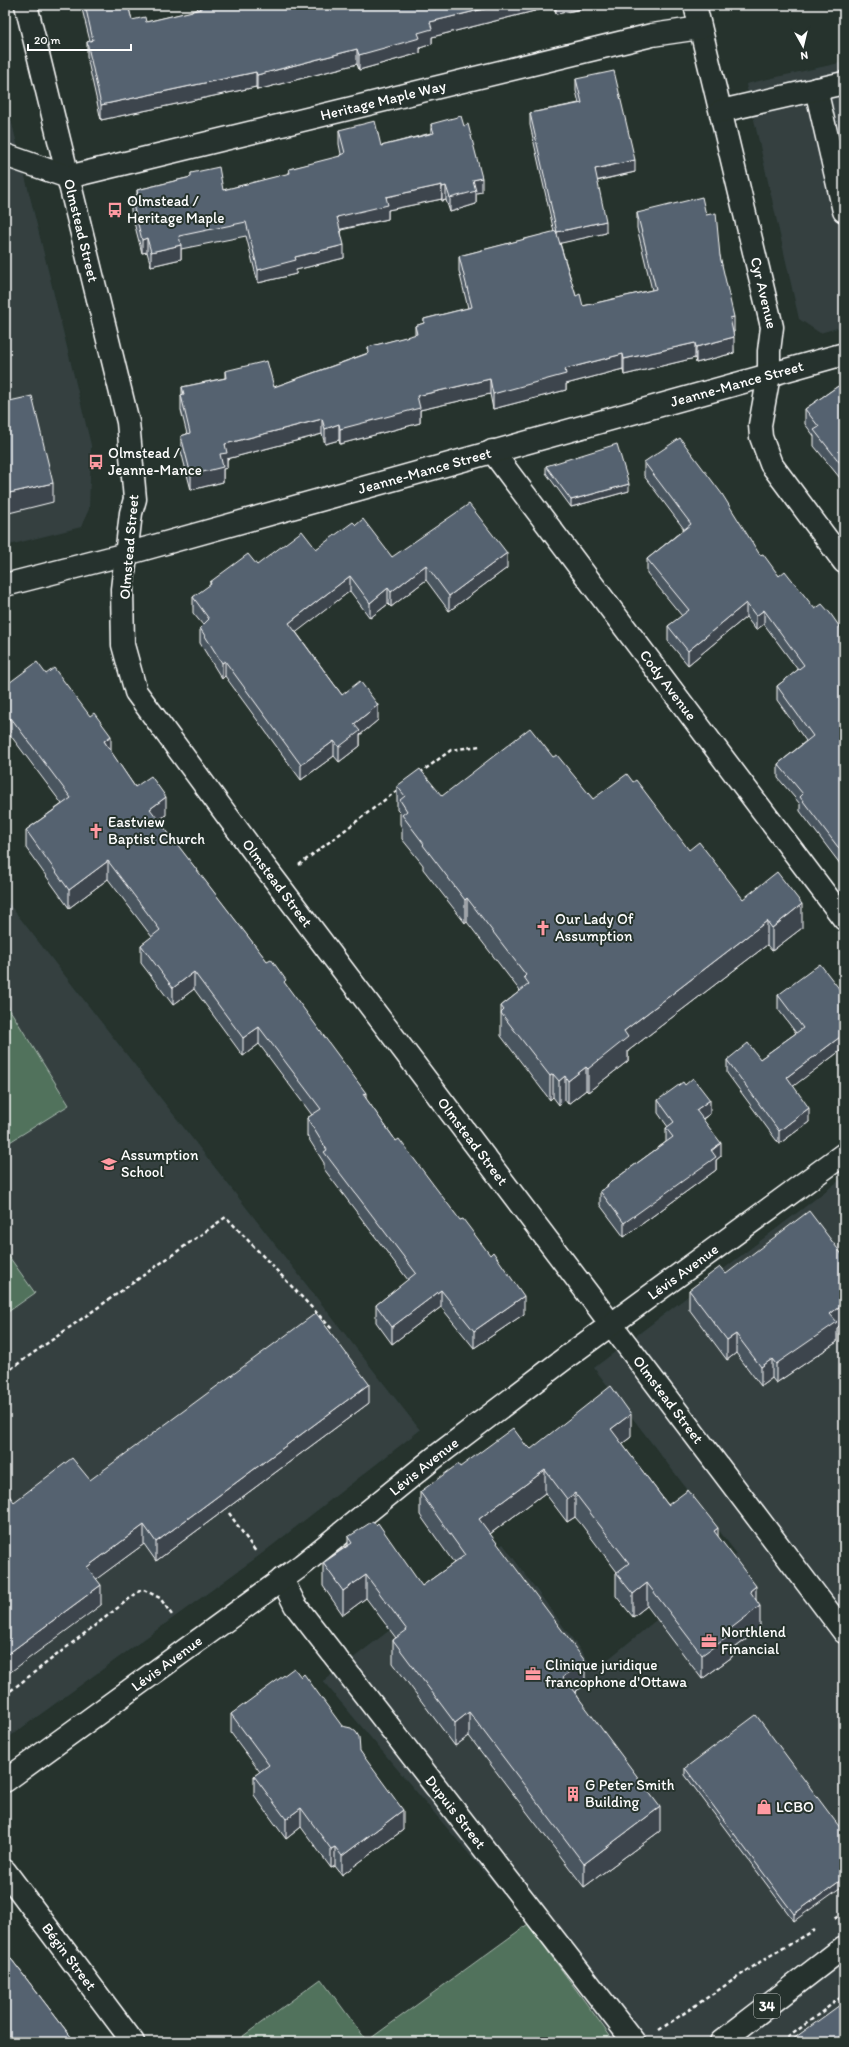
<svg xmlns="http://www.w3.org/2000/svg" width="849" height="2047" font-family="Itim,sans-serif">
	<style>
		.built { fill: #344141 }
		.green { fill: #51725c; stroke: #a8b8ae }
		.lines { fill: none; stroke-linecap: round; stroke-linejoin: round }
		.minor-casing { stroke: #fff; stroke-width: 25 }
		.major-casing { stroke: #fff; stroke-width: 25 }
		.path { stroke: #fff; stroke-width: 2.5; stroke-dasharray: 4 3; stroke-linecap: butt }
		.minor { stroke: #26332d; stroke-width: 22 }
		.major { stroke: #26332d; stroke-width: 22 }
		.wall { fill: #49545f; stroke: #fff }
		.shaded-wall { fill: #3c454e; stroke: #fff }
		.building { fill: #55626f; stroke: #fff }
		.labels { text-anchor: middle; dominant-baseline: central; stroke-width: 4; stroke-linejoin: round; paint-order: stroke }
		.shield { fill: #26332d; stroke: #bec2c0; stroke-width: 1 }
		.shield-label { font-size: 14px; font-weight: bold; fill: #fff }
		.street-label { font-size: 15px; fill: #fff; stroke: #26332d }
		.poi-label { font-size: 15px; fill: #fff; stroke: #26332d; text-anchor: start }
	</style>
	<rect width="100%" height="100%" fill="#26332d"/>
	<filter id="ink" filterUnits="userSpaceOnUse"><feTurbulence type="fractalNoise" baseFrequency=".025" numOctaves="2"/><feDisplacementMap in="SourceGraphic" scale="8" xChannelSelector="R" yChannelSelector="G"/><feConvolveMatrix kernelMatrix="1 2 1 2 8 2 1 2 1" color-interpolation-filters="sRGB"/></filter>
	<g filter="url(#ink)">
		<g class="built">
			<path d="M844 62V326L820 333 799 319 746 84Z"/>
			<path d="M5 95 91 445 89 509 81 527 5 546Z"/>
			<path d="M5 899 420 1430 260 1555 5 1740Z"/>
			<path d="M844 1177V2042H615L528 1924 323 1681 503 1544 595 1670 737 1554 594 1368Z"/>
		</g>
		<g class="green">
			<path d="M5 1002 69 1105 5 1145Z"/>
			<path d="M5 1251 35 1293 5 1314Z"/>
			<path d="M528 1924 613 2040 610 2042H235L321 1979 367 2041Z"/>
		</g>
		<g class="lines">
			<defs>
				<g id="minor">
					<path id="s1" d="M26 5 128 422 135 499 131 513 122 589 123 645 136 692 265 867 844 1632"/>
					<path id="s2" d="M695 5 772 327 769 351V375L760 425 761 437 771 464 844 562"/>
					<path d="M816 89 844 211"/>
					<path d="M721 111 844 83"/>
					<path id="s3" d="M5 155 68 177 652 35 700 28"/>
					<path id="s4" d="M492 451 844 919"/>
					<path id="s5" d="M5 585 126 554 844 354"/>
					<path id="s6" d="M282 1579 295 1605 634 2042"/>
					<path id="s7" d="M5 1781 302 1565 434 1458 568 1356 844 1154"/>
					<path id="s8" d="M5 1871 133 2042"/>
				</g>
				<path id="major" d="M721 2042 844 1947"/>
			</defs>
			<use href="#minor" class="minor-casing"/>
			<use href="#major" class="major-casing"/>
			<g class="path">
				<path d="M420 773 451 750 480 746"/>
				<path d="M299 865 399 789"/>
				<path d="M5 1373 226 1217 332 1329"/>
				<path d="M229 1513 256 1552"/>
				<path d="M5 1695 142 1589 160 1598 172 1615"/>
				<path d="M835 1918 844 1912"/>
				<path d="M659 2030 766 1958 815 1930"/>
				<path d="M782 2042 844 1995"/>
			</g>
			<use href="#minor" class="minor"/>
			<use href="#major" class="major"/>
		</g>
		<g class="wall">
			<path d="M81 5H128L132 20 146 22 198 10 197 5H587V8L556 14 554 6 432 37V44L420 48V53L359 70 357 64 257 90 256 87 101 120 87 57V42L90 41Z"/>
			<path d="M576 79 635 172 597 181 606 233 560 243 576 296 583 306 652 290 637 228V213L706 215 720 256 734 332 733 333 734 353 696 363 695 358 624 375 623 369 566 384V390L493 409 490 394 420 410V423L340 444 339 440 325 444 322 434 227 459V468L223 469V482L191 490 181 451V436L187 434 181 410V395H182V387L225 378V371L274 387 368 353V347L415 335V326L424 323V319L468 308 459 271V256L554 232 530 125V113L579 103 576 91Z"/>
			<path d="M431 124 482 192 476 193V204L450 212 446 200 442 201V199L388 210V219L341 230 344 258 296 270V274L258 283 246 236 181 249V259L151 266 147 252 142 253 131 211V197L137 195V190L191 177V173L223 190 289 174V169L340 157V155L341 154 339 144V130L381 146 431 133Z"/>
			<path d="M844 382V483L814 446V436L805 424V409Z"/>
			<path d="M644 462 760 555 779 576 815 609 844 633V869L800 811V804L778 778V764L806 741 777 700V686L798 670 764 624 756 630 746 617 688 665 668 641V626L682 616 647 573V559L684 529 644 476Z"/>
			<path d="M546 466 629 491 571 507 546 473Z"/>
			<path d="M356 525 392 557 507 568 449 611 426 580 391 607 388 604 370 618 350 591 296 632 342 695 378 720 360 735V746L339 762 334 756 301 780 225 676 222 679 200 643V628L203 625 193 613V597L210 586V582L257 565 316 549Z"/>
			<path d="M46 674 111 752 135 787 166 815 158 820 286 986 396 1141 524 1314 474 1348 441 1307 392 1344 376 1322V1305L408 1280 324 1169V1163L307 1136V1118L312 1115 259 1044 243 1056 194 989 173 1005 141 963V945L152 937 108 879 69 908 26 848V830L62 804 11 736 5 740V686Z"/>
			<path d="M553 757 593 799 689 850 743 899 802 928 772 951 767 945 628 1051V1061L588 1092 586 1090 568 1104 565 1100 559 1105 553 1097 550 1100 501 1036V1006L520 991 467 922 465 923 423 869V865L402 839V828L400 824V813L397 810V786L442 796Z"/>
			<path d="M778 995 844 1048 793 1086 809 1122 779 1144 727 1073V1060L760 1059 796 1033 778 1009Z"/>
			<path d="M658 1100 710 1114 703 1119 721 1156 716 1160V1170L624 1237 600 1205V1191L607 1187V1185L666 1142V1128L668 1127 658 1113Z"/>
			<path d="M726 1274 837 1328V1342L776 1383 772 1378 761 1386 736 1353 727 1360 689 1309V1290Z"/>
			<path d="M369 1403 156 1561 144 1544 96 1579 101 1605 14 1502Z"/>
			<path d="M631 1437 622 1444 668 1505 718 1537 756 1600 760 1629 732 1650V1657L702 1679 647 1606 633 1617 616 1596V1573L617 1572 581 1524 575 1517 567 1522 545 1493 490 1534 585 1685 575 1692 660 1831 584 1887 469 1736 455 1746 393 1663V1640L396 1638 366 1598 343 1615 323 1586V1563L348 1545V1537L422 1586 454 1563 420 1515V1492L460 1467 527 1447 531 1449Z"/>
			<path d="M301 1677 360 1751 403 1830 342 1875 335 1866 331 1868 301 1827 286 1839 254 1795V1776L260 1772 231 1733V1714Z"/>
			<path d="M685 1768 844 1833 794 1921 685 1775Z"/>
			<path d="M5 1951 75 2042H5Z"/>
		</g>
		<g class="shaded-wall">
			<path d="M500 5H554V6L432 37V44L420 48V53L359 70V55L418 33 430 22Z"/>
			<path d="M556 5H587V8L556 14Z"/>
			<path d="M357 49V64L257 90V75Z"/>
			<path d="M256 72V87L101 120V105Z"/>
			<path d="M635 160V172L595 181V169Z"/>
			<path d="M482 178V192L476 193V204L450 212V198L473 180Z"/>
			<path d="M442 185V199L388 210V219L337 230V217L386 197Z"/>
			<path d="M446 186V200L442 201V187Z"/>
			<path d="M606 221V233L557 244V232Z"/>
			<path d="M147 238V252L142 253V240Z"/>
			<path d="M181 245V259L151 266V252Z"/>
			<path d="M344 245V258L296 270V274L258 283V270L295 257Z"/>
			<path d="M734 317V332L730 334V318Z"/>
			<path d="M734 337V353L696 363V347Z"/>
			<path d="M695 343V358L624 375V359Z"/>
			<path d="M623 354V369L566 384V390L493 409V394L565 369Z"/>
			<path d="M490 379V394L420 410V423L340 444V429L417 396Z"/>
			<path d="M322 419V434L227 459V468L223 469V482L191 490V475L220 454 225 444Z"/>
			<path d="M339 424V440L325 444V429Z"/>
			<path d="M53 483V502L5 514V494Z"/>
			<path d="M629 484V491L571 507V500Z"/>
			<path d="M507 553V568L449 611V596Z"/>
			<path d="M426 565V580L391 607V592Z"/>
			<path d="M350 576V591L289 638V623Z"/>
			<path d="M388 588V604L370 618V603Z"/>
			<path d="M746 603V617L688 665V651Z"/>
			<path d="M764 610V624L756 630V616Z"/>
			<path d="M225 661V676L222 679V663Z"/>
			<path d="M378 705V720L360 735V746L339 762V747L354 724Z"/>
			<path d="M11 718V736L5 740V723Z"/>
			<path d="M111 736V754L104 741Z"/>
			<path d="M334 741V756L301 780V765Z"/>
			<path d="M166 797V815L150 826V809Z"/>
			<path d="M108 861V879L69 908V890Z"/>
			<path d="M467 898V922L465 923V900Z"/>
			<path d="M802 904V928L772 951V928Z"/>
			<path d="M767 921V945L628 1051V1061L588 1092V1069L624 1031Z"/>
			<path d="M194 972V989L173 1005V988Z"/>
			<path d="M259 1027V1044L243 1056V1038Z"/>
			<path d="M844 1034V1048L787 1091V1077Z"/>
			<path d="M586 1067V1090L568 1104V1081Z"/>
			<path d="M553 1074V1097L550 1100V1076Z"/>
			<path d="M565 1076V1100L559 1105V1081Z"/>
			<path d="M366 1093V1110L363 1094Z"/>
			<path d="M710 1100V1114L696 1123V1110Z"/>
			<path d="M809 1108V1122L779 1144V1131Z"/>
			<path d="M721 1143V1156L716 1160V1170L624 1237V1223Z"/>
			<path d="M441 1290V1307L392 1344V1327Z"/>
			<path d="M524 1296V1314L474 1348V1331Z"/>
			<path d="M844 1303V1322L837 1328V1342L776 1383V1364L830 1314Z"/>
			<path d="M736 1334V1353L727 1360V1340Z"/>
			<path d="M772 1359V1378L761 1386V1367Z"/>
			<path d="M369 1384V1403L156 1561V1542Z"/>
			<path d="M631 1414V1437L611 1452V1429Z"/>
			<path d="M545 1470V1493L479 1542V1519Z"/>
			<path d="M575 1493V1517L567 1522V1499Z"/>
			<path d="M144 1525V1544L87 1586V1567Z"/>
			<path d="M718 1528V1552L714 1531Z"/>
			<path d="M366 1575V1598L343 1615V1591Z"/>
			<path d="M647 1583V1606L633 1617V1594Z"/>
			<path d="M101 1585V1605L5 1676V1656Z"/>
			<path d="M756 1586V1609L760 1606V1629L732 1650V1657L702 1679V1655L729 1630 750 1591Z"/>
			<path d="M585 1661V1685L563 1700V1677Z"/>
			<path d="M469 1712V1736L455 1746V1723Z"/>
			<path d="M660 1807V1831L584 1887V1864Z"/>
			<path d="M301 1808V1827L286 1839V1819Z"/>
			<path d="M403 1810V1830L342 1875V1856Z"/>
			<path d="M335 1847V1866L331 1868V1849Z"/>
			<path d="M844 1878V1885L794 1921V1914Z"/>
		</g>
		<g class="building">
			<path d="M85 5H128L132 20 145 17 146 22 201 9 200 5H500L430 22 432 29 418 33 420 38 359 55 357 49 257 75 256 72 101 105 87 42 93 40Z"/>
			<path d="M614 71 635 160 595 169 606 221 557 232 530 113 582 103 576 79Z"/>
			<path d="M461 116 464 126 468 124 482 178 473 180 476 191 450 198 446 186 442 187V185L386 197 388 205 337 217 344 245 295 257 296 260 258 270 246 222 179 236 181 245 151 252 147 238 142 240 131 197 138 195 137 190 191 177V173L219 167 223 190 290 173 289 169 340 156V155L345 153 339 130 375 121 381 146 434 133 431 124Z"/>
			<path d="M702 197 706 215 716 213 720 256 734 317 730 318 734 337 696 347 695 343 624 359 623 354 565 369 566 374 493 394 490 379 417 396 420 408 340 429 339 424 325 429 322 419 225 444 227 453 220 454 223 467 191 475 181 436 190 433 181 395 184 394 182 387 226 378 225 371 267 361 274 387 369 353 368 347 417 334 415 326 424 323V319L472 307 459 256 556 231 576 296 580 294 583 306 656 289 637 213Z"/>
			<path d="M844 382V468L814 430 819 427 805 409Z"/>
			<path d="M32 396 53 483 5 494V402Z"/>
			<path d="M680 438 722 494 760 555 763 554 779 576 785 571 815 609 822 604 830 613 844 633V643L843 644 844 645V855L800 797 803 794 778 764 813 736 777 686 804 665 764 610 756 616 746 603 688 651 668 626 689 610 647 559 691 524 644 462Z"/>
			<path d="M617 444 629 484 571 500 546 466Z"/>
			<path d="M469 504 507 553 449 596 426 565 391 592 388 588 370 603 350 576 289 623 342 695 360 681 378 705 354 724 360 731 339 747 334 741 301 765 225 661 222 663 200 628 209 619 193 597 211 584 210 582 248 554 257 565 302 531 316 549 353 522 356 525 363 519 392 557Z"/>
			<path d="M37 662 46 674 54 668 90 716 94 713 111 736 104 741 135 787 151 776 166 797 150 809 267 961 271 959 286 980 284 982 366 1093 363 1094 396 1141 399 1139 460 1220 463 1219 490 1255 493 1252 524 1296 474 1331 441 1290 392 1327 376 1305 416 1273 324 1152 327 1150 307 1118 321 1109 259 1027 243 1038 194 972 173 988 141 945 160 930 108 861 69 890 26 830 71 798 11 718 5 723V686Z"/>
			<path d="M530 728 553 757 557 755 593 799 627 774 633 782 636 780 689 850 699 842 743 899 777 872 802 904 772 928 767 921 624 1031 628 1037 588 1069 586 1067 568 1081 565 1076 559 1081 553 1074 550 1076 501 1013 504 1010 501 1006 529 984 524 977 526 975 467 898 465 900 423 845 424 844 402 815 407 811 400 800 405 796 397 786 420 769 442 796Z"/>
			<path d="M820 964 844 995V1034L787 1077 809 1108 779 1131 727 1060 748 1043 760 1059 803 1028 778 995Z"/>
			<path d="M693 1078 710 1100 696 1110 721 1143 711 1150 716 1157 624 1223 600 1191 608 1186 607 1185 673 1137 666 1128 674 1122 658 1100 683 1082 685 1085Z"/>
			<path d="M809 1211 844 1257V1303L830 1314 837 1322 776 1364 772 1359 761 1367 736 1334 727 1340 689 1290 720 1267 726 1274Z"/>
			<path d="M316 1313 369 1384 156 1542 144 1525 87 1567 101 1585 5 1656V1490L14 1502 72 1458 90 1480Z"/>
			<path d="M611 1386 631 1414 611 1429 668 1505 688 1490 718 1528 714 1531 756 1586 750 1591 760 1606 729 1630 732 1634 702 1655 647 1583 633 1594 616 1573 629 1563 581 1501 575 1493 567 1499 545 1470 479 1519 585 1661 563 1677 660 1807 584 1864 469 1712 455 1723 393 1640 407 1630 366 1575 343 1591 323 1563 352 1543 348 1537 373 1521 376 1525 378 1523 422 1586 465 1555 420 1492 458 1464 460 1467 513 1428 527 1447 528 1446 531 1449Z"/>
			<path d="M294 1668 301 1677 304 1674 342 1726 351 1728 356 1732 359 1737 360 1751 403 1810 342 1856 335 1847 331 1849 301 1808 286 1819 254 1776 269 1765 231 1714Z"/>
			<path d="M756 1715 844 1833V1878L794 1914 685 1768Z"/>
			<path d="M5 1951 75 2042H15L20 2038 5 2037Z"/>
			<path d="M844 2002V2042H789Z"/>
		</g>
	</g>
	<defs>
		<symbol id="bus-bare" viewBox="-9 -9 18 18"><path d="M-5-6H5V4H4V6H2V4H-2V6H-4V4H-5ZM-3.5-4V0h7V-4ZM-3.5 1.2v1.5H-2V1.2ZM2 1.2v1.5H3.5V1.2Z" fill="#ff9aa2" stroke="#26332d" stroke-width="2.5" paint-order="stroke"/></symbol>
		<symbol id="church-bare" viewBox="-9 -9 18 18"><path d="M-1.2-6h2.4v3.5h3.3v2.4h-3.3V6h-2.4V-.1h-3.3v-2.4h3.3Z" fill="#ff9aa2" stroke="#26332d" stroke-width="2.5" paint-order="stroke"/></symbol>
		<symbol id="school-bare" viewBox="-9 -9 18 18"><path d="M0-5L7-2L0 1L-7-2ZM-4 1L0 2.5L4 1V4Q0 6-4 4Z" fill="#ff9aa2" stroke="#26332d" stroke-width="2.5" paint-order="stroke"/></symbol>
		<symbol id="office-bare" viewBox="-9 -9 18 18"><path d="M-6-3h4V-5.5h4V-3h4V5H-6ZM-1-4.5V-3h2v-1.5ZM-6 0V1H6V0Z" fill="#ff9aa2" stroke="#26332d" stroke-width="2.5" paint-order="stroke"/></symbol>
		<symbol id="building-bare" viewBox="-9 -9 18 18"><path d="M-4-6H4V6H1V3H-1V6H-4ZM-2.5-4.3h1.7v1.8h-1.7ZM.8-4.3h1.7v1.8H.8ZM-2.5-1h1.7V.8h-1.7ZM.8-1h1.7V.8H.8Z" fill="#ff9aa2" stroke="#26332d" stroke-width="2.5" paint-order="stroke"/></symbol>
		<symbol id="shop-bare" viewBox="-9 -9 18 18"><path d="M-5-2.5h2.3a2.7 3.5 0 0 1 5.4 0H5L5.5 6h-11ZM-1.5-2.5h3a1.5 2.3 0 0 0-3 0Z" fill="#ff9aa2" stroke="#26332d" stroke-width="2.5" paint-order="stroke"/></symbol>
	</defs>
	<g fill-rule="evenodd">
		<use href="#bus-bare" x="104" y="199" width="22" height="22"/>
		<use href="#bus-bare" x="85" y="451" width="22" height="22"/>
		<use href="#church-bare" x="85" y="820" width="22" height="22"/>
		<use href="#church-bare" x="532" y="917" width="22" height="22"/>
		<use href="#school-bare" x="98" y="1153" width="22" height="22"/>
		<use href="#office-bare" x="698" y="1630" width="22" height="22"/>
		<use href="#office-bare" x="522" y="1663" width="22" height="22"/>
		<use href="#building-bare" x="562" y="1783" width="22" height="22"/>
		<use href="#shop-bare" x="753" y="1796" width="22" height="22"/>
	</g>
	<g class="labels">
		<rect class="shield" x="754" y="1994" width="26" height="24" rx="3"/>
		<g class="shield-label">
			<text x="767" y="2006">34</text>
		</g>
		<g class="street-label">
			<text stroke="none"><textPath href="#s3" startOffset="391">Heritage Maple Way</textPath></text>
			<text stroke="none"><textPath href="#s1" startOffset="232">Olmstead Street</textPath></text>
			<text stroke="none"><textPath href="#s2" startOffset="296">Cyr Avenue</textPath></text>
			<text stroke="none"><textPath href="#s5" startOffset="759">Jeanne-Mance Street</textPath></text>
			<text stroke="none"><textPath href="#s5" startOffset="435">Jeanne-Mance Street</textPath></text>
			<text transform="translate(129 547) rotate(-85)">Olmstead Street</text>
			<text stroke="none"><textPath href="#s4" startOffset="293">Cody Avenue</textPath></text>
			<text stroke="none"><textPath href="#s1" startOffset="940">Olmstead Street</textPath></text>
			<text stroke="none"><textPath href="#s1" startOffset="1264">Olmstead Street</textPath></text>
			<text stroke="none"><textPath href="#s7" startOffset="848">Lévis Avenue</textPath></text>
			<text stroke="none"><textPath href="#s1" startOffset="1588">Olmstead Street</textPath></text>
			<text stroke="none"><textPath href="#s7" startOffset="524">Lévis Avenue</textPath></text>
			<text stroke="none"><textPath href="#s7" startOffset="200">Lévis Avenue</textPath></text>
			<text stroke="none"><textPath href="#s6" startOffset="291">Dupuis Street</textPath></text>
			<text stroke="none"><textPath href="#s8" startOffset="107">Bégin Street</textPath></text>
		</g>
		<g class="poi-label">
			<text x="127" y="201">Olmstead /<tspan x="127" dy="17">Heritage Maple</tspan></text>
			<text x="108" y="453">Olmstead /<tspan x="108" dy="17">Jeanne-Mance</tspan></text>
			<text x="108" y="822">Eastview<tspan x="108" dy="17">Baptist Church</tspan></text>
			<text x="555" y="919">Our Lady Of<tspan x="555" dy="17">Assumption</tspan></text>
			<text x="121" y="1155">Assumption<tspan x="121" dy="17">School</tspan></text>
			<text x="721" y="1632">Northlend<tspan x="721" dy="17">Financial</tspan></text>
			<text x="545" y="1665">Clinique juridique<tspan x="545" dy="17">francophone d'Ottawa</tspan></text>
			<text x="585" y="1785">G Peter Smith<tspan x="585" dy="17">Building</tspan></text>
			<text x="776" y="1807">LCBO</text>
		</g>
	</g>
	<rect width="849" height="2047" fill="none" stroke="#26332d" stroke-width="20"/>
	<rect x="10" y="10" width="829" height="2027" fill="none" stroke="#fff" stroke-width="1.5" filter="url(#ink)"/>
	<g transform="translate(803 46) rotate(172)" stroke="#26332d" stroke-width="3" paint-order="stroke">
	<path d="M0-3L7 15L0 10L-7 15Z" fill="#ffffff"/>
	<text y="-6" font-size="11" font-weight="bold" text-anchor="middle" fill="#ffffff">N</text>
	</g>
	<path d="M28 44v6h103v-6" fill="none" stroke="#ffffff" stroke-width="2"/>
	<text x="34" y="44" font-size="12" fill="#ffffff" stroke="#26332d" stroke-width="3" paint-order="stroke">20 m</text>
</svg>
